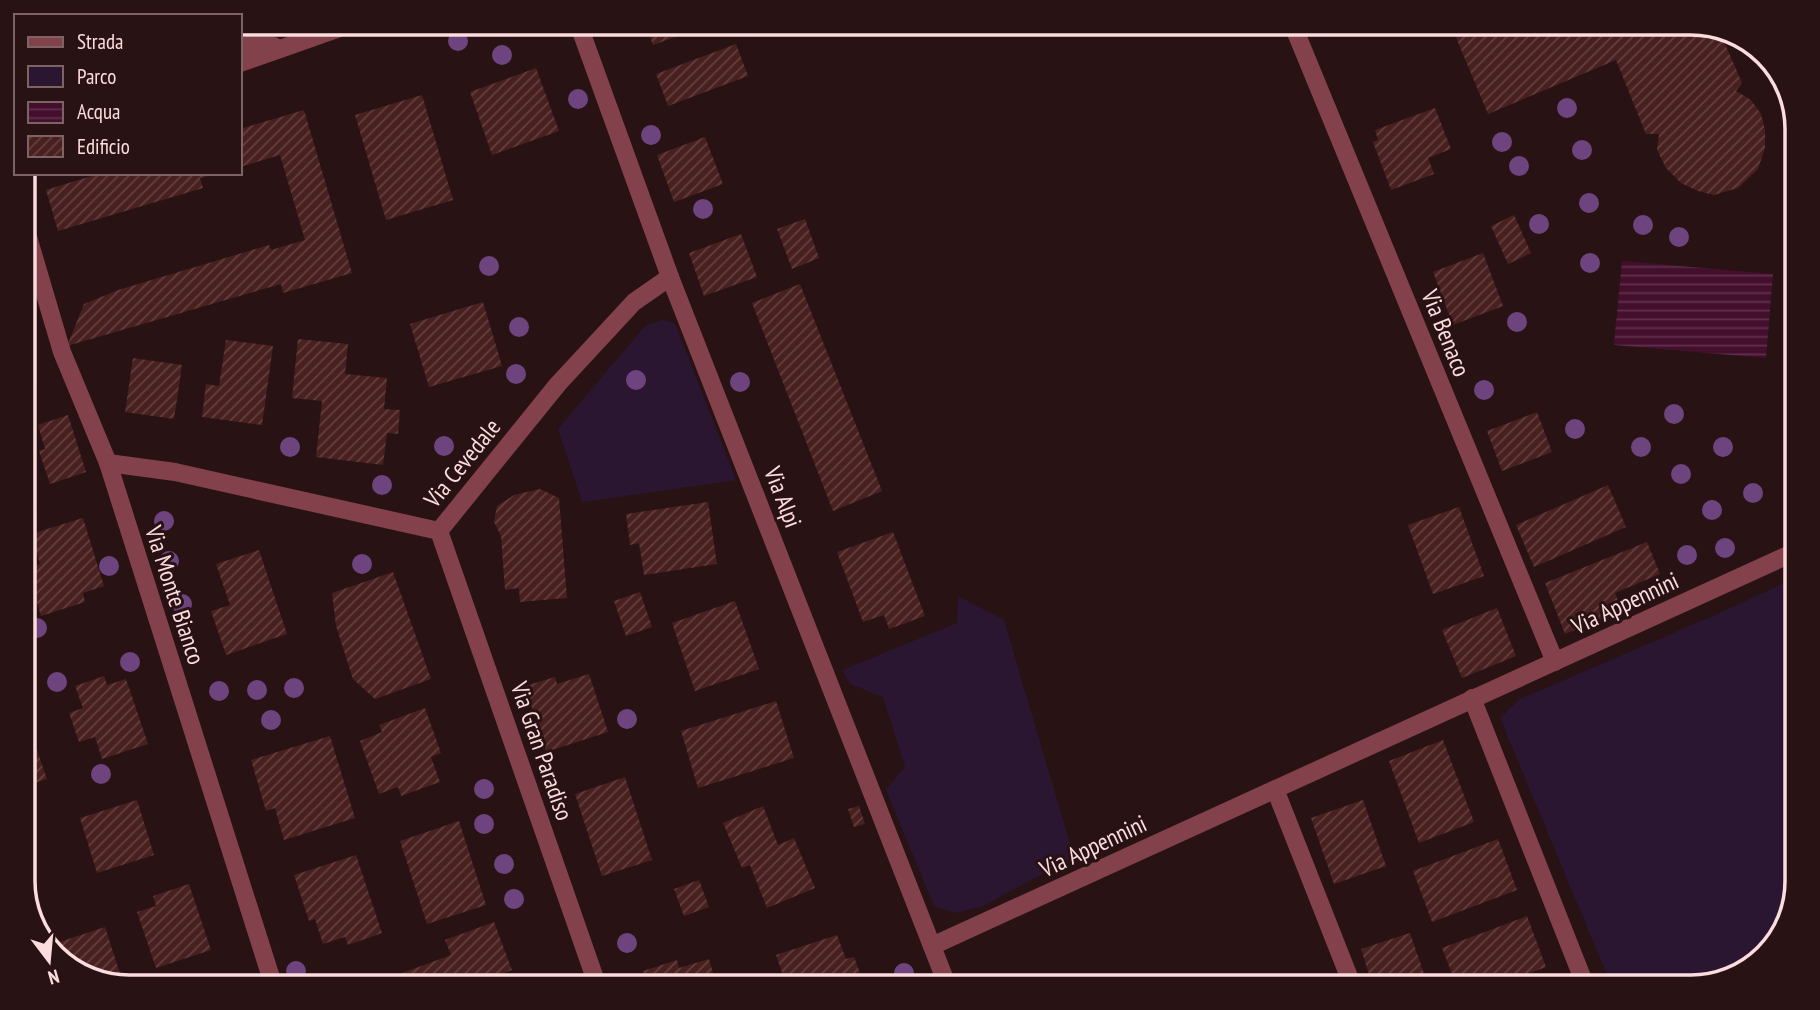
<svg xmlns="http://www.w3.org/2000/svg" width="1820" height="1010" font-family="'PT Sans Narrow',sans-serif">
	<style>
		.green { fill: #2b1632 }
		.water { fill: url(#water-rules) }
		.building { fill: url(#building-hatch) }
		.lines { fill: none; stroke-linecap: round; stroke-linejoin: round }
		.minor { stroke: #83414b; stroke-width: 18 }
		.tree { fill: #6e447f }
		.labels { text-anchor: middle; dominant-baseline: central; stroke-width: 6; stroke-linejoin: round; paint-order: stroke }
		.street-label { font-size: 24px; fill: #fcdcde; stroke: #281213 }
		.rim { fill: none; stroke: #fcdcde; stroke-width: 3.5 }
	</style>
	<defs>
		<pattern id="water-rules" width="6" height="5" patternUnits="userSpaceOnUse" patternTransform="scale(1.75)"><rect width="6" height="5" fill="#440f2d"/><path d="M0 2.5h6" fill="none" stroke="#60314b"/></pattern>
		<pattern id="building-hatch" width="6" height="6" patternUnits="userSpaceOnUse" patternTransform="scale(1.75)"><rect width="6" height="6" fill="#48201f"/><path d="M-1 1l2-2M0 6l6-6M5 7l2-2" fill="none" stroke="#63403f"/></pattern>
	</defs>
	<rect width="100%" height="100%" fill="#281213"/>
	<g class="green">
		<path d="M662 320 675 323 736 480 582 502 558 429 646 325Z"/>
		<path d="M1797 577V881L1783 934 1744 973 1691 987H1612L1500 718 1520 699 1715 615Z"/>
		<path d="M958 596 1004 620 1074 857 983 906 956 913 934 906 886 790 905 767 883 697 850 684 842 670 957 623Z"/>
	</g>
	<path class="water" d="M1622 261 1773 274 1766 358 1614 345Z"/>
	<g class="building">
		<path d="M645 23H715L653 45Z"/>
		<path d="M1450 23H1691L1719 30 1742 83 1736 91 1751 100 1761 114 1765 130V148L1758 169 1738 188 1714 195 1698 191 1681 183 1666 168 1657 150 1659 134H1646L1616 60 1488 114Z"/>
		<path d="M736 44 748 76 668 106 656 74Z"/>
		<path d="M536 68 559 131 492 155 470 92Z"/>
		<path d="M422 95 453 200 386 220 355 115Z"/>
		<path d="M1435 108 1451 149 1428 158 1434 174 1391 190 1373 142 1378 140 1375 130Z"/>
		<path d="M304 110 352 273 283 293 281 284 67 346 84 304 118 290 269 245 271 250 305 240 280 155 240 167V129Z"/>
		<path d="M705 137 723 184 674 202 657 155Z"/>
		<path d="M101 173H215L216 174 200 178 203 188 58 231 46 190Z"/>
		<path d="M1514 215 1531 253 1508 264 1491 226Z"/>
		<path d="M805 219 819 258 792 269 777 229Z"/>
		<path d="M741 234 757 277 704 296 689 253Z"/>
		<path d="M1483 253 1503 306 1453 325 1433 272Z"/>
		<path d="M800 284 882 491 833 511 752 303Z"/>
		<path d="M483 302 502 366 429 387 410 324Z"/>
		<path d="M298 339 348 344 345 374 387 378 384 409 400 410 398 434 387 433 383 465 316 457 322 401 292 398Z"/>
		<path d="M226 340 273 346 262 425 202 417 206 384 219 386Z"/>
		<path d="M133 358 182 365 174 419 125 412Z"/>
		<path d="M1537 412 1552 452 1502 471 1487 431Z"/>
		<path d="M68 415 86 472 50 484 39 451 45 449 38 425Z"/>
		<path d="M1608 485 1626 527 1534 567 1516 525Z"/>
		<path d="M540 489 559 498 567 598 520 602 519 588 505 590 501 536 494 522 497 506 514 495Z"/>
		<path d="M708 502 717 564 644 575 639 543 630 545 626 514Z"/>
		<path d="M1459 507 1484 576 1433 594 1408 525Z"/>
		<path d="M83 518 104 586 83 593 85 602 41 616 26 568 40 564 31 534Z"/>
		<path d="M893 532 925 616 889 629 884 615 863 622 837 552Z"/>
		<path d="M1647 542 1660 574 1615 593 1622 611 1565 634 1545 583Z"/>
		<path d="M259 550 287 634 226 655 211 611 230 605 216 564Z"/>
		<path d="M393 572 431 679 375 699 353 679 336 626 332 593Z"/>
		<path d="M640 592 652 627 626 636 614 601Z"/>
		<path d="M735 601 759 669 695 691 672 623Z"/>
		<path d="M1497 608 1516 656 1462 678 1442 630Z"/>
		<path d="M589 674 608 732 546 752 525 686 555 677 557 684Z"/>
		<path d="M104 676 107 685 126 679 148 744 102 759 95 737 79 742 69 713 83 708 75 686Z"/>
		<path d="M776 701 794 758 698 788 681 731Z"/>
		<path d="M425 708 441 753 431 757 440 782 401 796 398 787 379 794 360 741 382 732 379 725Z"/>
		<path d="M23 710 47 779 23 787Z"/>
		<path d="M330 736 355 818 284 840 275 808 266 811 251 760Z"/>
		<path d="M1443 740 1474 822 1419 843 1389 761Z"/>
		<path d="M625 777 652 860 602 876 575 794Z"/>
		<path d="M137 800 154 855 97 873 80 818Z"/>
		<path d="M1363 800 1386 866 1334 884 1311 818Z"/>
		<path d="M763 806 778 845 794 838 815 888 767 908 750 865 742 868 723 823Z"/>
		<path d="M859 806 865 824 854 827 848 809Z"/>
		<path d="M459 821 486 905 427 924 400 841Z"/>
		<path d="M1498 839 1517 890 1432 922 1413 871Z"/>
		<path d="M356 855 382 933 348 945 345 937 323 944 315 919 309 921 294 875Z"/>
		<path d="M699 880 709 907 684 916 674 889Z"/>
		<path d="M189 884 211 950 156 968 137 912 156 906 153 896Z"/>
		<path d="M1527 916 1546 967 1493 987H1457L1442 948Z"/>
		<path d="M494 922 512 970 497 976 501 987H377L375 983 451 955 445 940Z"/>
		<path d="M105 927 124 986 76 973 47 946Z"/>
		<path d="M1410 933 1428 985 1421 987H1373L1361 949Z"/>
		<path d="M837 935 846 959 854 957 865 987H787L776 955Z"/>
		<path d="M709 959 717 987H648L643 971 677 960 679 968Z"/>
	</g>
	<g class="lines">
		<g class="minor">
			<path d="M578 23 670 277 948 987"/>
			<path d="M1292 23 1555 662"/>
			<path d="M240 46H274"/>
			<path d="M240 63 354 23"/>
			<path d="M23 220 62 352 108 463 274 987"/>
			<path d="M108 463 175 472 439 531 558 384 634 302 670 277"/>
			<path d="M439 531 598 987"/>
			<path d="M1472 698 1586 987"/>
			<path d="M1275 789 1353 987"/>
			<path d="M932 946 1797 551"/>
		</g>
	</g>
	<g class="tree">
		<circle cx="458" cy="41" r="10"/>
		<circle cx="502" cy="55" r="10"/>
		<circle cx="578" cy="99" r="10"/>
		<circle cx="1567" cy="108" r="10"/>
		<circle cx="651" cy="135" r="10"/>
		<circle cx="1502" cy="142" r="10"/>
		<circle cx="1582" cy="150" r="10"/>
		<circle cx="1519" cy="166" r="10"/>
		<circle cx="1589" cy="203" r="10"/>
		<circle cx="703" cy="209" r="10"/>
		<circle cx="1539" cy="224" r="10"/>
		<circle cx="1643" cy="225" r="10"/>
		<circle cx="1679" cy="237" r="10"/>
		<circle cx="1590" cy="263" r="10"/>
		<circle cx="489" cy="266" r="10"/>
		<circle cx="1517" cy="322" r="10"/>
		<circle cx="519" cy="327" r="10"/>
		<circle cx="516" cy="374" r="10"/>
		<circle cx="636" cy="380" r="10"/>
		<circle cx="740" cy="382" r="10"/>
		<circle cx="1484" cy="390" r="10"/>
		<circle cx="1674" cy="414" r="10"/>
		<circle cx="1575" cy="429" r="10"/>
		<circle cx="444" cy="446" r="10"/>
		<circle cx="290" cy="447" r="10"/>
		<circle cx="1641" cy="447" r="10"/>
		<circle cx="1723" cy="447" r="10"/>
		<circle cx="1681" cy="474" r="10"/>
		<circle cx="382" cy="485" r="10"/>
		<circle cx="1753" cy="493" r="10"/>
		<circle cx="1712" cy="510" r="10"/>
		<circle cx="164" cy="521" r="10"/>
		<circle cx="1725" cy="548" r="10"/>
		<circle cx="1687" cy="555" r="10"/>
		<circle cx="169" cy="561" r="10"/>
		<circle cx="362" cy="564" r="10"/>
		<circle cx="109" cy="566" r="10"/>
		<circle cx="182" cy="604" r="10"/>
		<circle cx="37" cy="628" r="10"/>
		<circle cx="130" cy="662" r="10"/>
		<circle cx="57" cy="682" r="10"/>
		<circle cx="294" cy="688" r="10"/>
		<circle cx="257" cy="690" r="10"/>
		<circle cx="219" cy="691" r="10"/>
		<circle cx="627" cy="719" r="10"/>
		<circle cx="271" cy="720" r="10"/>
		<circle cx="101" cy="774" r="10"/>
		<circle cx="484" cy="789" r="10"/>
		<circle cx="484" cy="824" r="10"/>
		<circle cx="504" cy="864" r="10"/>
		<circle cx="514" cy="899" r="10"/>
		<circle cx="627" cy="943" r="10"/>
		<circle cx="296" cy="971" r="10"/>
		<circle cx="904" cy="973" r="10"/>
	</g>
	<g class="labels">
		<g class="street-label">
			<text transform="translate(1446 333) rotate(68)">Via Benaco</text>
			<text transform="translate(462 463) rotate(-51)">Via Cevedale</text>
			<text transform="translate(783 497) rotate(69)">Via Alpi</text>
			<text transform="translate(175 595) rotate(72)">Via Monte Bianco</text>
			<text transform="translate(1625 603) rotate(-25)">Via Appennini</text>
			<text transform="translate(542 751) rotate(71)">Via Gran Paradiso</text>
			<text transform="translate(1093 846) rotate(-25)">Via Appennini</text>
		</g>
	</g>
	<path d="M0 0H1820V1010H0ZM129 35H1691A94 94 0 0 1 1785 129V881A94 94 0 0 1 1691 975H129A94 94 0 0 1 35 881V129A94 94 0 0 1 129 35Z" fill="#281213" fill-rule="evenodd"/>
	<path class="rim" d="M129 35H1691A94 94 0 0 1 1785 129V881A94 94 0 0 1 1691 975H129A94 94 0 0 1 35 881V129A94 94 0 0 1 129 35Z"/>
	<rect x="14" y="14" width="228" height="161" fill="#281213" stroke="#7d6364" stroke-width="2"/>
	<rect x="28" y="37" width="35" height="10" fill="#83414b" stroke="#7d6364" stroke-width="2"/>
	<text x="77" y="49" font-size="21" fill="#fcdcde">Strada</text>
	<rect x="28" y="66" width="35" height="21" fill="#2b1632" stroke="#7d6364" stroke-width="2"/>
	<text x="77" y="84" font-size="21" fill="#fcdcde">Parco</text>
	<rect x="28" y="102" width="35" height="21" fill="url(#water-rules)" stroke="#7d6364" stroke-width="2"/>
	<text x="77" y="119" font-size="21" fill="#fcdcde">Acqua</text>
	<rect x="28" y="136" width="35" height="21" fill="url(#building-hatch)" stroke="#7d6364" stroke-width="2"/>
	<text x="77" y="154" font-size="21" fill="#fcdcde">Edificio</text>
	<g transform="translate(49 961) rotate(164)" stroke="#281213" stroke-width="5" paint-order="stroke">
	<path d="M0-5L12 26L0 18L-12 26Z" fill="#fcdcde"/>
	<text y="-10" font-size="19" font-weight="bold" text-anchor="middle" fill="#fcdcde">N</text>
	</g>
</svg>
